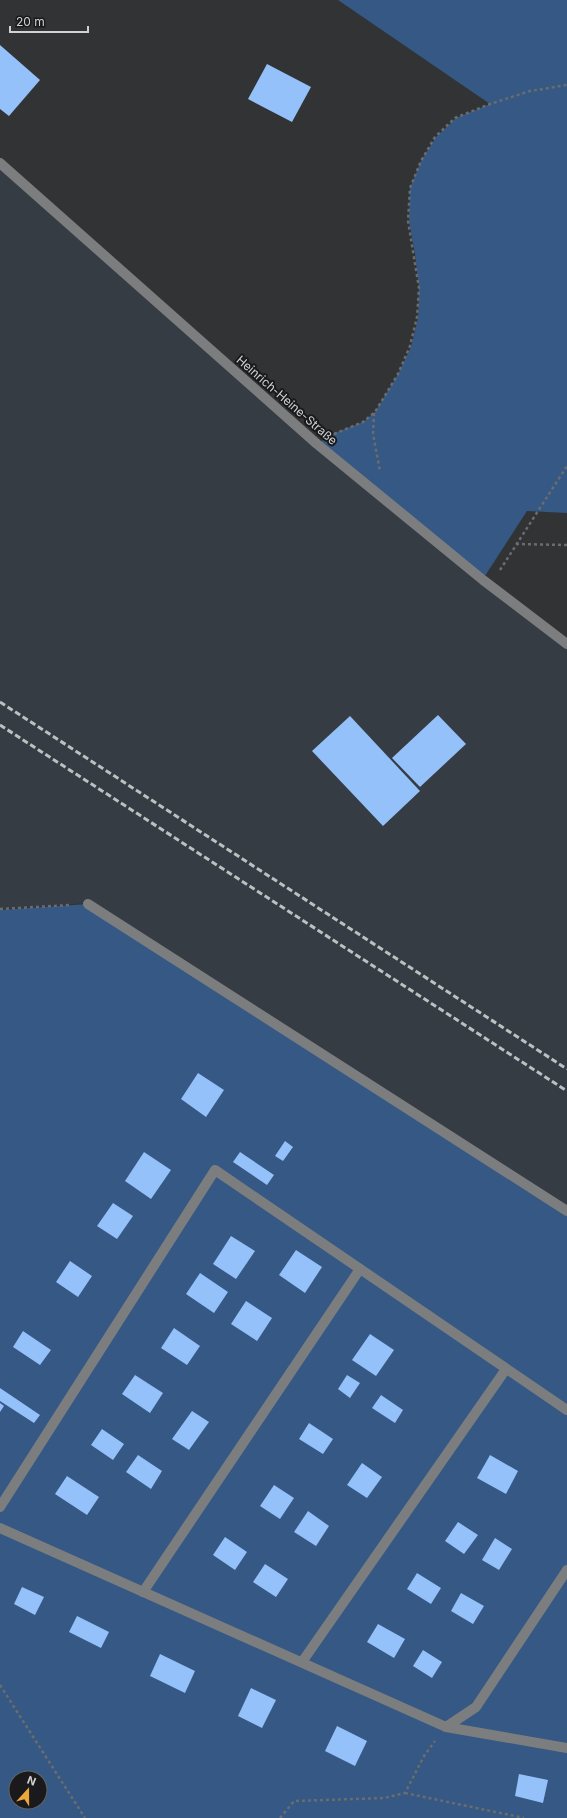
<svg xmlns="http://www.w3.org/2000/svg" width="567" height="1818" font-family="Inter,sans-serif">
	<style>
		.built { fill: #363c43 }
		.green { fill: #355884; fill-rule: evenodd }
		.building { fill: #94c1fa }
		.lines { fill: none; stroke-linecap: round; stroke-linejoin: round }
		.path { stroke: #6a6c6e; stroke-width: 2.5; stroke-dasharray: 3 3; stroke-linecap: butt }
		.minor { stroke: #7c7d7e; stroke-width: 10 }
		.rail { stroke: #bdbfc0; stroke-width: 3; stroke-dasharray: 6 3; stroke-linecap: butt }
		.labels { text-anchor: middle; dominant-baseline: central; stroke-width: 4; stroke-linejoin: round; paint-order: stroke }
		.street-label { font-size: 12px; fill: #d1d2d3; stroke: #1a1a1c }
	</style>
	<rect width="100%" height="100%" fill="#313335"/>
	<path class="built" d="M0 164 179 324 567 644V1211L88 903 0 909Z"/>
	<g class="green">
		<path d="M338 0H567V513L527 511 483 579 317 444 332 434 363 422 375 412 398 374 411 347 418 318 419 288 415 254 409 221 410 188 421 161 436 137 456 118 490 104Z"/>
		<path d="M88 904 567 1211V1569L476 1707 446 1726 0 1528V910Z"/>
		<path d="M0 1529 445 1726 567 1748V1818H0ZM16 1778H40V1802H16Z"/>
		<path d="M567 1571V1748L448 1726 476 1708Z"/>
	</g>
	<g class="building">
		<path d="M0 45 40 80 9 116 0 109Z"/>
		<path d="M267 64 311 87 292 122 248 99Z"/>
		<path d="M438 715 466 744 420 787 392 758Z"/>
		<path d="M350 716 420 791 383 826 312 751Z"/>
		<path d="M198 1073 224 1090 206 1117 181 1099Z"/>
		<path d="M285 1141 293 1147 283 1161 275 1156Z"/>
		<path d="M144 1152 171 1170 151 1199 125 1181Z"/>
		<path d="M240 1152 274 1175 267 1185 233 1162Z"/>
		<path d="M113 1203 133 1216 117 1239 97 1226Z"/>
		<path d="M231 1236 255 1251 236 1279 213 1264Z"/>
		<path d="M296 1250 322 1267 305 1293 279 1275Z"/>
		<path d="M70 1261 92 1276 78 1297 56 1282Z"/>
		<path d="M200 1273 228 1292 214 1313 186 1294Z"/>
		<path d="M246 1301 272 1318 257 1341 231 1324Z"/>
		<path d="M174 1328 200 1346 187 1365 161 1348Z"/>
		<path d="M23 1331 51 1350 40 1365 13 1347Z"/>
		<path d="M370 1334 394 1350 376 1376 352 1360Z"/>
		<path d="M135 1375 163 1393 150 1413 122 1394Z"/>
		<path d="M347 1375 360 1383 350 1398 338 1389Z"/>
		<path d="M0 1388 40 1415 34 1423 0 1401Z"/>
		<path d="M381 1395 403 1410 395 1423 372 1408Z"/>
		<path d="M0 1403 4 1406 0 1412Z"/>
		<path d="M192 1411 209 1422 189 1450 172 1439Z"/>
		<path d="M309 1423 333 1439 323 1454 299 1439Z"/>
		<path d="M102 1429 124 1444 113 1460 91 1445Z"/>
		<path d="M138 1455 162 1471 151 1489 126 1472Z"/>
		<path d="M490 1455 518 1471 506 1494 477 1478Z"/>
		<path d="M362 1463 382 1477 367 1498 347 1485Z"/>
		<path d="M67 1476 99 1497 87 1515 55 1494Z"/>
		<path d="M274 1485 294 1498 280 1519 260 1506Z"/>
		<path d="M308 1511 329 1526 316 1546 294 1532Z"/>
		<path d="M458 1522 478 1535 464 1554 445 1541Z"/>
		<path d="M225 1537 247 1552 235 1570 213 1555Z"/>
		<path d="M495 1538 512 1549 499 1570 482 1560Z"/>
		<path d="M265 1564 288 1579 276 1597 253 1582Z"/>
		<path d="M417 1573 441 1588 431 1604 407 1589Z"/>
		<path d="M22 1587 44 1597 35 1615 14 1604Z"/>
		<path d="M461 1593 484 1606 473 1624 451 1611Z"/>
		<path d="M77 1616 109 1632 101 1648 69 1632Z"/>
		<path d="M378 1624 405 1639 394 1658 367 1642Z"/>
		<path d="M423 1650 442 1662 432 1678 413 1666Z"/>
		<path d="M160 1654 195 1671 185 1693 150 1676Z"/>
		<path d="M251 1688 276 1700 262 1728 238 1716Z"/>
		<path d="M337 1726 367 1741 355 1766 325 1751Z"/>
		<path d="M519 1774 548 1780 543 1803 515 1796Z"/>
	</g>
	<g class="lines">
		<g class="path">
			<path d="M374 413 373 434 380 471"/>
			<path d="M334 434 363 422 375 412 398 374 410 346 417 317 419 288 408 221 410 188 421 161 435 137 455 118 490 104 530 91 567 85"/>
			<path d="M516 544 567 545"/>
			<path d="M500 570 567 466"/>
			<path d="M0 909 70 905"/>
			<path d="M0 1685 85 1818"/>
			<path d="M405 1793 524 1818"/>
			<path d="M280 1818 294 1801 384 1798 405 1793 424 1756 435 1741"/>
		</g>
		<g class="minor">
			<path d="M0 163 317 444 483 580 567 644"/>
			<path d="M88 904 567 1211"/>
			<path d="M0 1507 215 1170 567 1410"/>
			<path d="M0 1528 446 1727 476 1707 567 1570"/>
			<path d="M143 1592 360 1269"/>
			<path d="M302 1662 506 1369"/>
			<path d="M446 1727 567 1748"/>
		</g>
		<g class="rail">
			<path d="M0 702 567 1069"/>
			<path d="M0 725 567 1091"/>
		</g>
	</g>
	<g class="labels">
		<g class="street-label">
			<text transform="translate(287 400) rotate(41)">Heinrich-Heine-Straße</text>
		</g>
	</g>
	<g transform="translate(28 1790) rotate(21)"><circle r="19" fill="#1a1a1c" stroke="#636465"/>
	<path d="M0-3L7 15L0 10L-7 15Z" fill="#eda83b"/>
	<text y="-6" font-size="11" font-weight="bold" text-anchor="middle" fill="#d1d2d3">N</text>
	</g>
	<path d="M10 26v6h78v-6" fill="none" stroke="#d1d2d3" stroke-width="2"/>
	<text x="16" y="26" font-size="12" fill="#d1d2d3" stroke="#1a1a1c" stroke-width="3" paint-order="stroke">20 m</text>
</svg>
